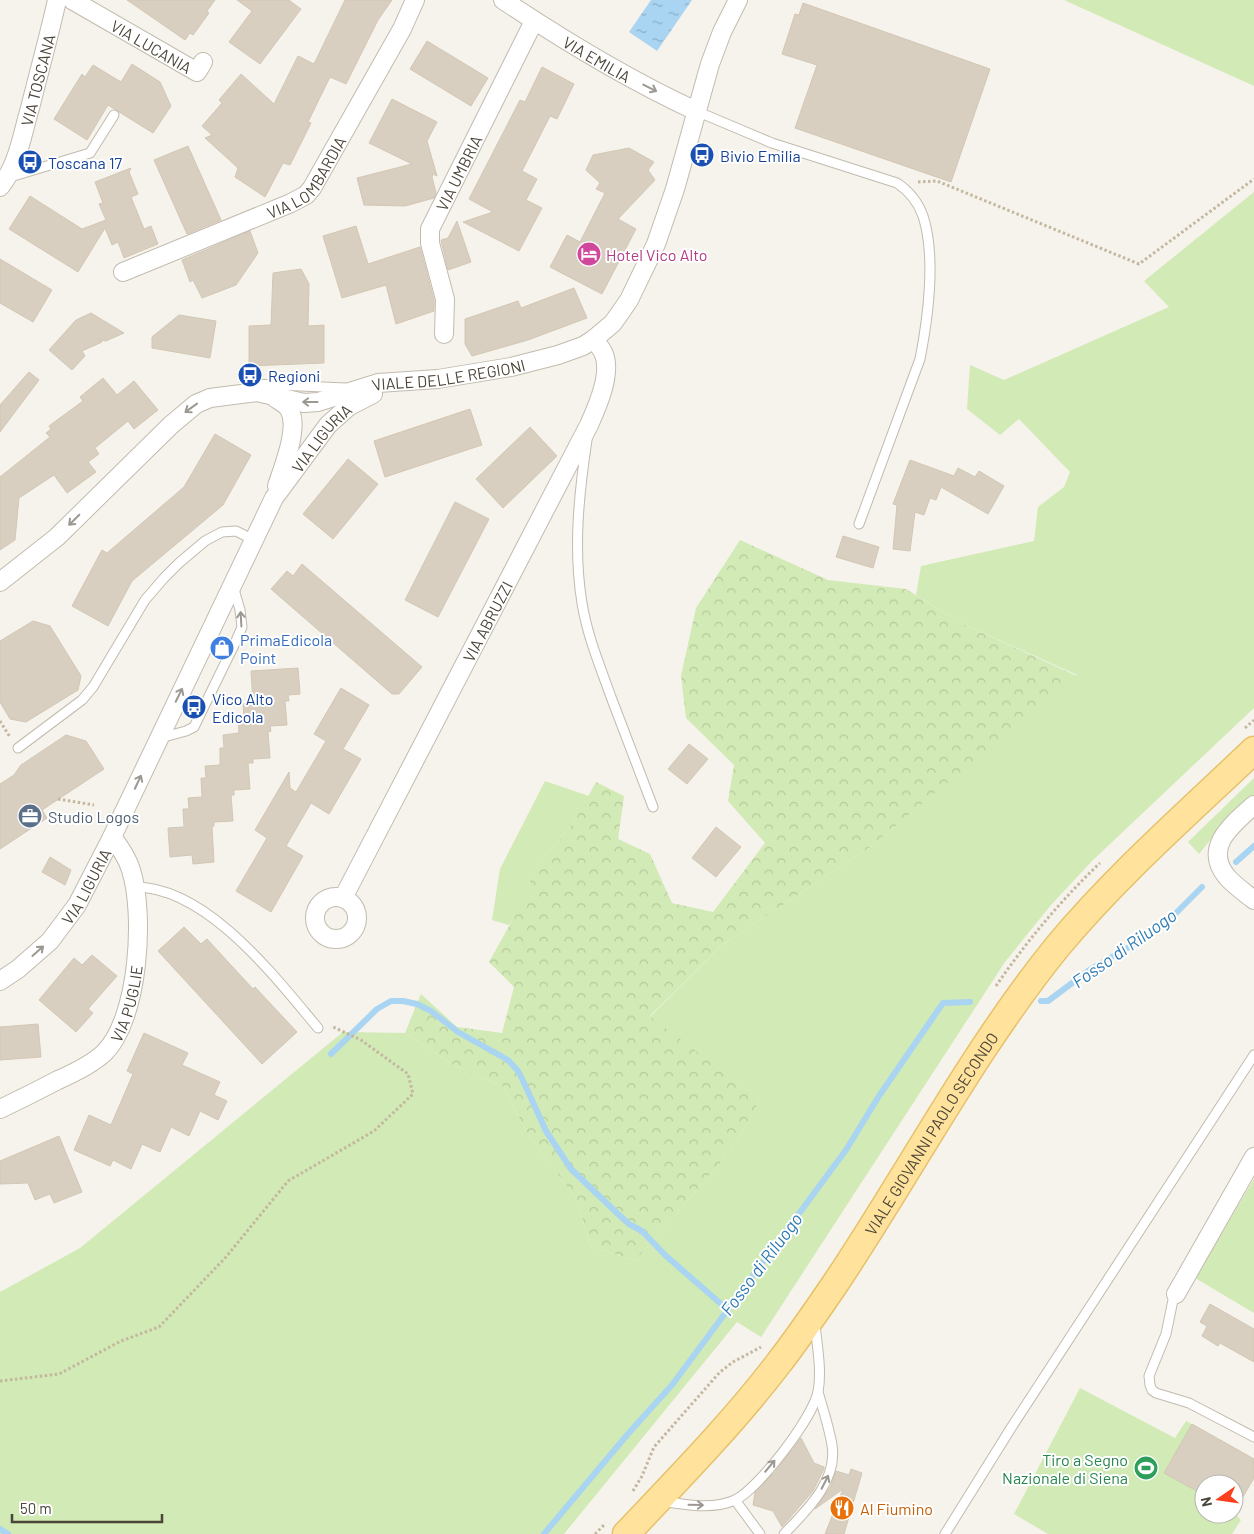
<svg xmlns="http://www.w3.org/2000/svg" width="1254" height="1534" font-family="Barlow,sans-serif">
	<style>
		.green { fill: #d2eab5 }
		.forest { fill: url(#forest-crowns) }
		.water { fill: url(#water-ripples) }
		.lines { fill: none; stroke-linecap: round; stroke-linejoin: round }
		.stream { stroke: #a9d4f2; stroke-width: 6 }
		.building { fill: #d8cfc1; stroke: #d3c7b4 }
		.lane-casing { stroke: #c2bbae; stroke-width: 11 }
		.street-casing { stroke: #c2bbae; stroke-width: 20 }
		.primary-casing { stroke: #e6c16a; stroke-width: 29 }
		.path { stroke: #c4b79f; stroke-width: 3; stroke-dasharray: 2.5 2.5; stroke-linecap: butt }
		.lane { stroke: #fff; stroke-width: 9 }
		.street { stroke: #fff; stroke-width: 18 }
		.primary { stroke: #ffe39c; stroke-width: 26 }
		.oneway { stroke: #9c9892 }
		.labels { text-anchor: middle; dominant-baseline: central; stroke-width: 4; stroke-linejoin: round; paint-order: stroke }
		.street-label { font-size: 16px; fill: #4b4439; stroke: #fff }
		.transit-label { font-size: 16px; fill: #164399; stroke: #fff; text-anchor: start }
		.hotel-label { font-size: 16px; fill: #b23c85; stroke: #fff; text-anchor: start }
		.shop-label { font-size: 16px; fill: #366cbe; stroke: #fff; text-anchor: start }
		.service-label { font-size: 16px; fill: #4e5e75; stroke: #fff; text-anchor: start }
		.leisure-label { font-size: 16px; fill: #27864d; stroke: #fff; text-anchor: end }
		.food-label { font-size: 16px; fill: #c56008; stroke: #fff; text-anchor: start }
		.water-label { font-size: 18px; font-style: italic; fill: #2e7ab2; stroke: #fff }
	</style>
	<defs>
		<pattern id="forest-crowns" width="20" height="18" patternUnits="userSpaceOnUse" patternTransform="scale(1.25)"><rect width="20" height="18" fill="#d2eab5"/><path d="M2 6a3 3 0 1 1 6 0M12 15a3 3 0 1 1 6 0" fill="none" stroke="#b6ca9c"/></pattern>
		<pattern id="water-ripples" width="26" height="14" patternUnits="userSpaceOnUse" patternTransform="scale(1.25)"><rect width="26" height="14" fill="#a9d4f2"/><path d="M2 4q2-2 4 0t4 0M15 11q2-2 4 0t4 0" fill="none" stroke="#8caec5"/></pattern>
	</defs>
	<rect width="100%" height="100%" fill="#f6f3ec"/>
	<g class="green">
		<path d="M1064 0H1254V86Z"/>
		<path d="M1254 192V708L1092 861 1051 905 1005 962 761 1337 737 1322 564 1534H0V1292L80 1248 343 1032 405 1033 453 1065 504 1087 526 1131 577 1200 590 1246 635 1261 721 1162 741 1134 760 1100 650 1017 721 946 870 847 1077 675 959 622 916 595 921 566 1034 541 1038 507 1064 487 1070 472 1019 419 1000 435 967 409 970 365 1004 380 1169 307 1144 281Z"/>
		<path d="M1254 778V798L1211 839 1199 854 1188 842Z"/>
		<path d="M545 781 589 796 574 822 537 866 519 910 509 925 492 920 500 869Z"/>
		<path d="M1254 1179V1313L1195 1278Z"/>
		<path d="M1080 1388 1175 1438 1186 1421 1254 1459V1478L1234 1484H1204V1514H1234V1513L1241 1520 1232 1534H1048L1014 1514Z"/>
	</g>
	<path class="forest" d="M740 540 828 580 906 589 959 622 1077 676 870 847 721 946 650 1016 760 1100 741 1134 721 1162 635 1261 590 1246 577 1200 526 1131 504 1087 453 1065 405 1033 421 994 457 1027 502 1033 514 987 489 962 518 910 537 866 574 822 596 782 624 796 618 839 650 854 672 903 713 912 765 843 728 801 734 765 686 718 681 676 696 608Z"/>
	<path class="water" d="M651 0H692L657 51 629 32Z"/>
	<g class="lines">
		<g class="stream">
			<path d="M1236 862 1254 846"/>
			<path d="M1041 1001H1048L1091 969 1136 943 1166 923 1202 887"/>
			<path d="M331 1054 377 1009 391 1001H403L417 1004 431 1011 458 1032 508 1060 518 1071 525 1085 546 1131 571 1169 618 1214 629 1224 642 1231 665 1255 728 1310"/>
			<path d="M0 1529 8 1534"/>
			<path d="M544 1534 627 1435 672 1385 846 1150 879 1096 943 1003 970 1002"/>
		</g>
	</g>
	<g class="building">
		<path d="M127 0H215L207 11 209 13 193 35 190 33 185 40Z"/>
		<path d="M237 0H289L301 9 260 64 229 42 252 11Z"/>
		<path d="M345 0H392L378 20 346 84 330 77 308 122 311 123 290 165 283 163 265 197 235 177 238 168 205 138 212 135 202 126 222 103 219 100 241 74 274 104 298 56 314 64Z"/>
		<path d="M803 3 990 69 951 182 795 128 817 65 782 54 795 14 799 15Z"/>
		<path d="M427 41 488 78 471 106 410 69Z"/>
		<path d="M132 64 160 82 171 106 153 133 108 105 87 140 54 119 82 74 85 77 93 65 121 82Z"/>
		<path d="M542 67 574 84 557 119 550 116 522 171 537 179 526 200 542 208 519 251 463 222 493 212 469 199 520 100 525 102Z"/>
		<path d="M392 99 437 122 427 141 437 176 433 174 432 177 436 193 434 198 405 206 364 205 357 178 412 164 369 143Z"/>
		<path d="M188 146 221 220 187 234 154 160Z"/>
		<path d="M629 148 654 162 648 170 655 180 618 219 636 229 602 294 550 267 567 235 580 242 605 193 596 189 600 183 586 170 593 155Z"/>
		<path d="M131 168 129 172 138 194 131 197 144 229 151 226 158 244 124 258 118 242 112 245 105 228 78 272 9 229 30 196 82 229 106 220 99 204 103 203 95 182Z"/>
		<path d="M457 221 471 262 448 270 441 240 448 238Z"/>
		<path d="M356 226 368 264 420 247 434 300V311L396 324 386 285 342 298 323 236Z"/>
		<path d="M250 231 258 253 236 285 202 298 193 280 190 282 182 260Z"/>
		<path d="M0 259 52 290 33 322 0 303Z"/>
		<path d="M301 269 309 284 308 326 324 325V363L249 366V326L271 325 273 273Z"/>
		<path d="M574 288 587 318 528 340 472 356 465 344V319L518 301 521 308Z"/>
		<path d="M91 313 124 333 106 341 99 340 102 342 82 351 85 356 72 370 49 350 76 320Z"/>
		<path d="M179 315 216 321 210 358 152 348V337Z"/>
		<path d="M29 372 39 380 0 432V405Z"/>
		<path d="M103 378 117 395 134 381 158 410 134 429 128 421 95 448 99 454 88 462 96 472 67 493 54 475 19 498 15 540 0 550V477L50 437 46 433 51 429 49 426 83 401 80 397Z"/>
		<path d="M470 409 482 445 385 477 374 441Z"/>
		<path d="M530 427 557 456 503 508 476 479Z"/>
		<path d="M215 434 251 455 223 505 132 581 108 626 72 606 102 550 107 553 184 487Z"/>
		<path d="M348 459 378 484 333 539 303 514Z"/>
		<path d="M910 460 954 476 958 468 975 477 979 471 1004 486 988 514 941 487 936 500 930 498 924 515 915 512 910 551 893 549 897 505 893 504Z"/>
		<path d="M455 502 489 519 438 617 405 600Z"/>
		<path d="M843 536 879 547 873 568 836 557Z"/>
		<path d="M302 564 422 667 399 694H392L271 589 287 571 293 576Z"/>
		<path d="M33 621 50 626 81 676 78 690 26 722 10 719 0 702V641Z"/>
		<path d="M298 668 300 694 288 695 289 701H285L287 725 270 726 271 731 268 732 270 758 253 759V763H248L250 789 234 790V795H231L233 821 214 822V826H212L214 862 193 864 192 855 170 857 168 828 184 827 183 809H189L188 798 202 797 201 778H206L205 766 220 765V748H224L223 735 239 733 238 717H244L243 704 253 703 251 671Z"/>
		<path d="M341 688 369 705 343 749 361 759 329 814 311 803 286 846 303 856 271 912 236 891 267 838 255 830 289 772 290 788 296 792 326 741 314 734Z"/>
		<path d="M66 735 86 741 104 769 42 810 47 818 0 849V784L14 775 21 765Z"/>
		<path d="M689 744 708 759 687 784 668 769Z"/>
		<path d="M716 827 741 847 716 877 692 858Z"/>
		<path d="M50 857 71 870 65 885 42 872Z"/>
		<path d="M184 927 201 944 207 939 253 989 255 987 297 1032 262 1064 158 951Z"/>
		<path d="M92 955 117 976 88 1009 93 1013 76 1032 39 1000 74 958 82 965Z"/>
		<path d="M38 1024 41 1057 0 1060V1027Z"/>
		<path d="M144 1033 188 1053 182 1065 220 1082 214 1095 227 1101 218 1120 200 1111 189 1136 171 1127 160 1152 142 1144 131 1169 113 1160 110 1166 74 1150 89 1115 111 1125 133 1074 127 1071Z"/>
		<path d="M59 1136 82 1192 54 1203 50 1194 35 1200 28 1183 0 1184V1161Z"/>
		<path d="M1210 1304 1254 1329V1362L1220 1343 1218 1346 1202 1336 1207 1326 1200 1322Z"/>
		<path d="M1192 1424 1254 1459V1478L1234 1512V1484H1204V1495L1164 1473Z"/>
		<path d="M801 1438 814 1463 824 1467V1469L813 1491 782 1527 773 1511 753 1505 755 1492 775 1472Z"/>
		<path d="M851 1469 862 1473 844 1534H825L843 1489 815 1509 831 1486 836 1471 849 1475Z"/>
	</g>
	<g class="lines">
		<defs>
			<g id="lane">
				<path d="M696 111 772 143 897 183C909 191 918 202 923 216 936 256 928 318 920 359L859 524"/>
				<path d="M7 178 90 153 114 115"/>
				<path d="M252 384 346 388"/>
				<path d="M587 440C579 493 573 549 582 603 587 635 600 666 611 697 625 733 639 770 653 807"/>
				<path d="M160 738 186 731 194 727 235 643 242 627 240 610 233 586"/>
				<path d="M18 748 82 700 93 687 145 600 164 578 179 563 205 541 222 532 236 531 254 540"/>
				<path d="M135 887C207 887 275 977 318 1028"/>
				<path d="M1176 1294 1173 1300 1166 1334 1149 1376 1150 1385 1152 1390 1156 1393 1189 1403 1254 1437"/>
				<path d="M735 1500 760 1534"/>
				<path d="M663 1501C685 1505 713 1510 735 1500 759 1488 812 1419 818 1392 822 1371 817 1345 815 1324"/>
				<path d="M784 1534C806 1511 838 1481 832 1445 829 1427 823 1409 818 1392"/>
				<path d="M945 1534 1011 1428 1254 1055"/>
			</g>
			<g id="street">
				<path id="s1" d="M72 0 197 72 203 62"/>
				<path id="s2" d="M503 0C563 40 631 81 696 111"/>
				<path id="s3" d="M0 187C18 165 22 135 30 108 39 72 49 36 57 0"/>
				<path id="s4" d="M123 272 291 203 306 195 312 188 402 29 415 0"/>
				<path id="s5" d="M444 334 445 299 430 243V229L534 21"/>
				<path d="M274 397C279 401 286 404 289 409 300 427 283 467 277 486"/>
				<path id="s6" d="M0 582 57 537 171 425 196 404 210 398 257 392 304 403 318 402 378 383 438 379 511 367 558 355 583 346 594 339 613 323 629 300 656 244 675 189 710 64 722 32 738 0"/>
				<path d="M1254 805C1233 824 1202 847 1227 877 1234 885 1245 893 1254 900"/>
				<circle cx="336" cy="918" r="21"/>
				<path id="s7" d="M343 898 589 425C597 407 613 372 603 352 601 348 597 344 594 339"/>
				<path id="s8" d="M0 981 18 969 50 941 77 905 112 837 274 498 328 425 348 407 373 394"/>
				<path id="s9" d="M0 1109C19 1100 39 1090 58 1080 74 1073 91 1065 104 1053 139 1019 145 914 131 870 127 857 120 847 112 837"/>
				<path d="M1176 1294 1254 1157"/>
			</g>
			<g id="primary">
				<path id="s10" d="M626 1534C678 1479 732 1424 778 1364 799 1337 818 1309 837 1281 911 1170 973 1051 1057 947 1116 876 1187 814 1254 750"/>
			</g>
		</defs>
		<use href="#lane" class="lane-casing"/>
		<use href="#street" class="street-casing"/>
		<use href="#primary" class="primary-casing"/>
		<g class="path">
			<path d="M918 182 937 181 1139 264 1254 179"/>
			<path d="M0 721 10 737"/>
			<path d="M1245 728 1254 720"/>
			<path d="M58 799 94 805"/>
			<path d="M996 986C1026 942 1061 900 1100 863"/>
			<path d="M0 1381 59 1374 121 1341 159 1327 226 1257 288 1181 374 1131 413 1094 408 1074 361 1040 331 1026"/>
			<path d="M633 1491 642 1476 654 1447 720 1372 733 1362 761 1347"/>
			<path d="M595 1534 605 1524"/>
		</g>
		<use href="#lane" class="lane"/>
		<use href="#street" class="street"/>
		<use href="#primary" class="primary"/>
	</g>
	<defs><path id="oneway-shaft" d="M-6 0H5M1.5-3L5.5 0L1.5 3" fill="none" stroke-width="1.6" stroke-linecap="round" stroke-linejoin="round" transform="scale(1.25)"/></defs>
	<g class="oneway">
		<use href="#oneway-shaft" transform="translate(650 88) rotate(27)"/>
		<use href="#oneway-shaft" transform="translate(310 402) rotate(-180)"/>
		<use href="#oneway-shaft" transform="translate(191 408) rotate(144)"/>
		<use href="#oneway-shaft" transform="translate(74 520) rotate(135)"/>
		<use href="#oneway-shaft" transform="translate(241 619) rotate(-93)"/>
		<use href="#oneway-shaft" transform="translate(179 695) rotate(-64)"/>
		<use href="#oneway-shaft" transform="translate(138 782) rotate(-65)"/>
		<use href="#oneway-shaft" transform="translate(38 951) rotate(-42)"/>
		<use href="#oneway-shaft" transform="translate(770 1466) rotate(-50)"/>
		<use href="#oneway-shaft" transform="translate(825 1482) rotate(-63)"/>
		<use href="#oneway-shaft" transform="translate(696 1505) rotate(1)"/>
	</g>
	<defs>
		<symbol id="bus-disc" viewBox="-11 -11 22 22"><circle r="9.5" fill="#1a4fb4" stroke="#fff"/><path d="M-5-6H5V4H4V6H2V4H-2V6H-4V4H-5ZM-3.5-4V0h7V-4ZM-3.5 1.2v1.5H-2V1.2ZM2 1.2v1.5H3.5V1.2Z" fill="#fff"/></symbol>
		<symbol id="hotel-disc" viewBox="-11 -11 22 22"><circle r="9.5" fill="#d1479c" stroke="#fff"/><path d="M-6-4.5h1.5V1H6V5H4.5V3h-9V5H-6ZM-4 0a1.8 1.8 0 1 1 3.6 0ZM.5 0V-2.5h3Q6-2.5 6 0Z" fill="#fff"/></symbol>
		<symbol id="shop-disc" viewBox="-11 -11 22 22"><circle r="9.5" fill="#3f7fe0" stroke="#fff"/><path d="M-5-2.5h2.3a2.7 3.5 0 0 1 5.4 0H5L5.5 6h-11ZM-1.5-2.5h3a1.5 2.3 0 0 0-3 0Z" fill="#fff"/></symbol>
		<symbol id="office-disc" viewBox="-11 -11 22 22"><circle r="9.5" fill="#5c6f8a" stroke="#fff"/><path d="M-6-3h4V-5.5h4V-3h4V5H-6ZM-1-4.5V-3h2v-1.5ZM-6 0V1H6V0Z" fill="#fff"/></symbol>
		<symbol id="stadium-disc" viewBox="-11 -11 22 22"><circle r="9.5" fill="#2e9e5b" stroke="#fff"/><path d="M0-5a6.5 5 0 1 0 0 10a6.5 5 0 1 0 0-10ZM-3.5-1.8h7v3.6h-7Z" fill="#fff"/></symbol>
		<symbol id="restaurant-disc" viewBox="-11 -11 22 22"><circle r="9.5" fill="#e8710a" stroke="#fff"/><path d="M-5-6h1v4h1v-4h1v4h1v-4h1v5L-1.5 .5V6h-2V.5L-5-1ZM5-6V6H3V1.5H1.5Q1.5-4 5-6Z" fill="#fff"/></symbol>
	</defs>
	<g fill-rule="evenodd">
		<use href="#bus-disc" x="688" y="141" width="28" height="28"/>
		<use href="#bus-disc" x="16" y="148" width="28" height="28"/>
		<use href="#hotel-disc" x="575" y="240" width="28" height="28"/>
		<use href="#bus-disc" x="236" y="361" width="28" height="28"/>
		<use href="#shop-disc" x="208" y="634" width="28" height="28"/>
		<use href="#bus-disc" x="180" y="693" width="28" height="28"/>
		<use href="#office-disc" x="16" y="802" width="28" height="28"/>
		<use href="#stadium-disc" x="1132" y="1454" width="28" height="28"/>
		<use href="#restaurant-disc" x="828" y="1494" width="28" height="28"/>
	</g>
	<g class="labels">
		<g class="street-label">
			<text stroke="none"><textPath href="#s1" startOffset="92">VIA LUCANIA</textPath></text>
			<text stroke="none"><textPath href="#s2" startOffset="111">VIA EMILIA</textPath></text>
			<text stroke="none"><textPath href="#s3" startOffset="114">VIA TOSCANA</textPath></text>
			<text stroke="none"><textPath href="#s4" startOffset="211">VIA LOMBARDIA</textPath></text>
			<text stroke="none"><textPath href="#s5" startOffset="170">VIA UMBRIA</textPath></text>
			<text stroke="none"><textPath href="#s6" startOffset="524">VIALE DELLE REGIONI</textPath></text>
			<text stroke="none"><textPath href="#s8" startOffset="638">VIA LIGURIA</textPath></text>
			<text stroke="none"><textPath href="#s7" startOffset="312">VIA ABRUZZI</textPath></text>
			<text stroke="none"><textPath href="#s8" startOffset="130">VIA LIGURIA</textPath></text>
			<text stroke="none"><textPath href="#s9" startOffset="174">VIA PUGLIE</textPath></text>
			<text stroke="none"><textPath href="#s10" startOffset="505">VIALE GIOVANNI PAOLO SECONDO</textPath></text>
		</g>
		<g class="transit-label">
			<text x="720" y="155">Bivio Emilia</text>
			<text x="48" y="162">Toscana 17</text>
			<text x="268" y="375">Regioni</text>
			<text x="212" y="698">Vico Alto<tspan x="212" dy="18">Edicola</tspan></text>
		</g>
		<g class="hotel-label">
			<text x="606" y="254">Hotel Vico Alto</text>
		</g>
		<g class="shop-label">
			<text x="240" y="639">PrimaEdicola<tspan x="240" dy="18">Point</tspan></text>
		</g>
		<g class="service-label">
			<text x="48" y="816">Studio Logos</text>
		</g>
		<g class="leisure-label">
			<text x="1128" y="1459">Tiro a Segno<tspan x="1128" dy="18">Nazionale di Siena</tspan></text>
		</g>
		<g class="food-label">
			<text x="860" y="1508">Al Fiumino</text>
		</g>
		<g class="water-label">
			<text transform="translate(1124 948) rotate(-35)">Fosso di Riluogo</text>
			<text transform="translate(761 1264) rotate(-53)">Fosso di Riluogo</text>
		</g>
	</g>
	<g transform="translate(1219 1499) rotate(257)"><circle r="24" fill="#ffffff" stroke="#b7b4b0"/>
	<path d="M0-4L9 19L0 12L-9 19Z" fill="#fc3f1d"/>
	<text y="-8" font-size="14" font-weight="bold" text-anchor="middle" fill="#4b4439">N</text>
	</g>
	<path d="M12 1514v8h150v-8" fill="none" stroke="#4b4439" stroke-width="2.5"/>
	<text x="20" y="1514" font-size="15" fill="#4b4439" stroke="#ffffff" stroke-width="4" paint-order="stroke">50 m</text>
</svg>
